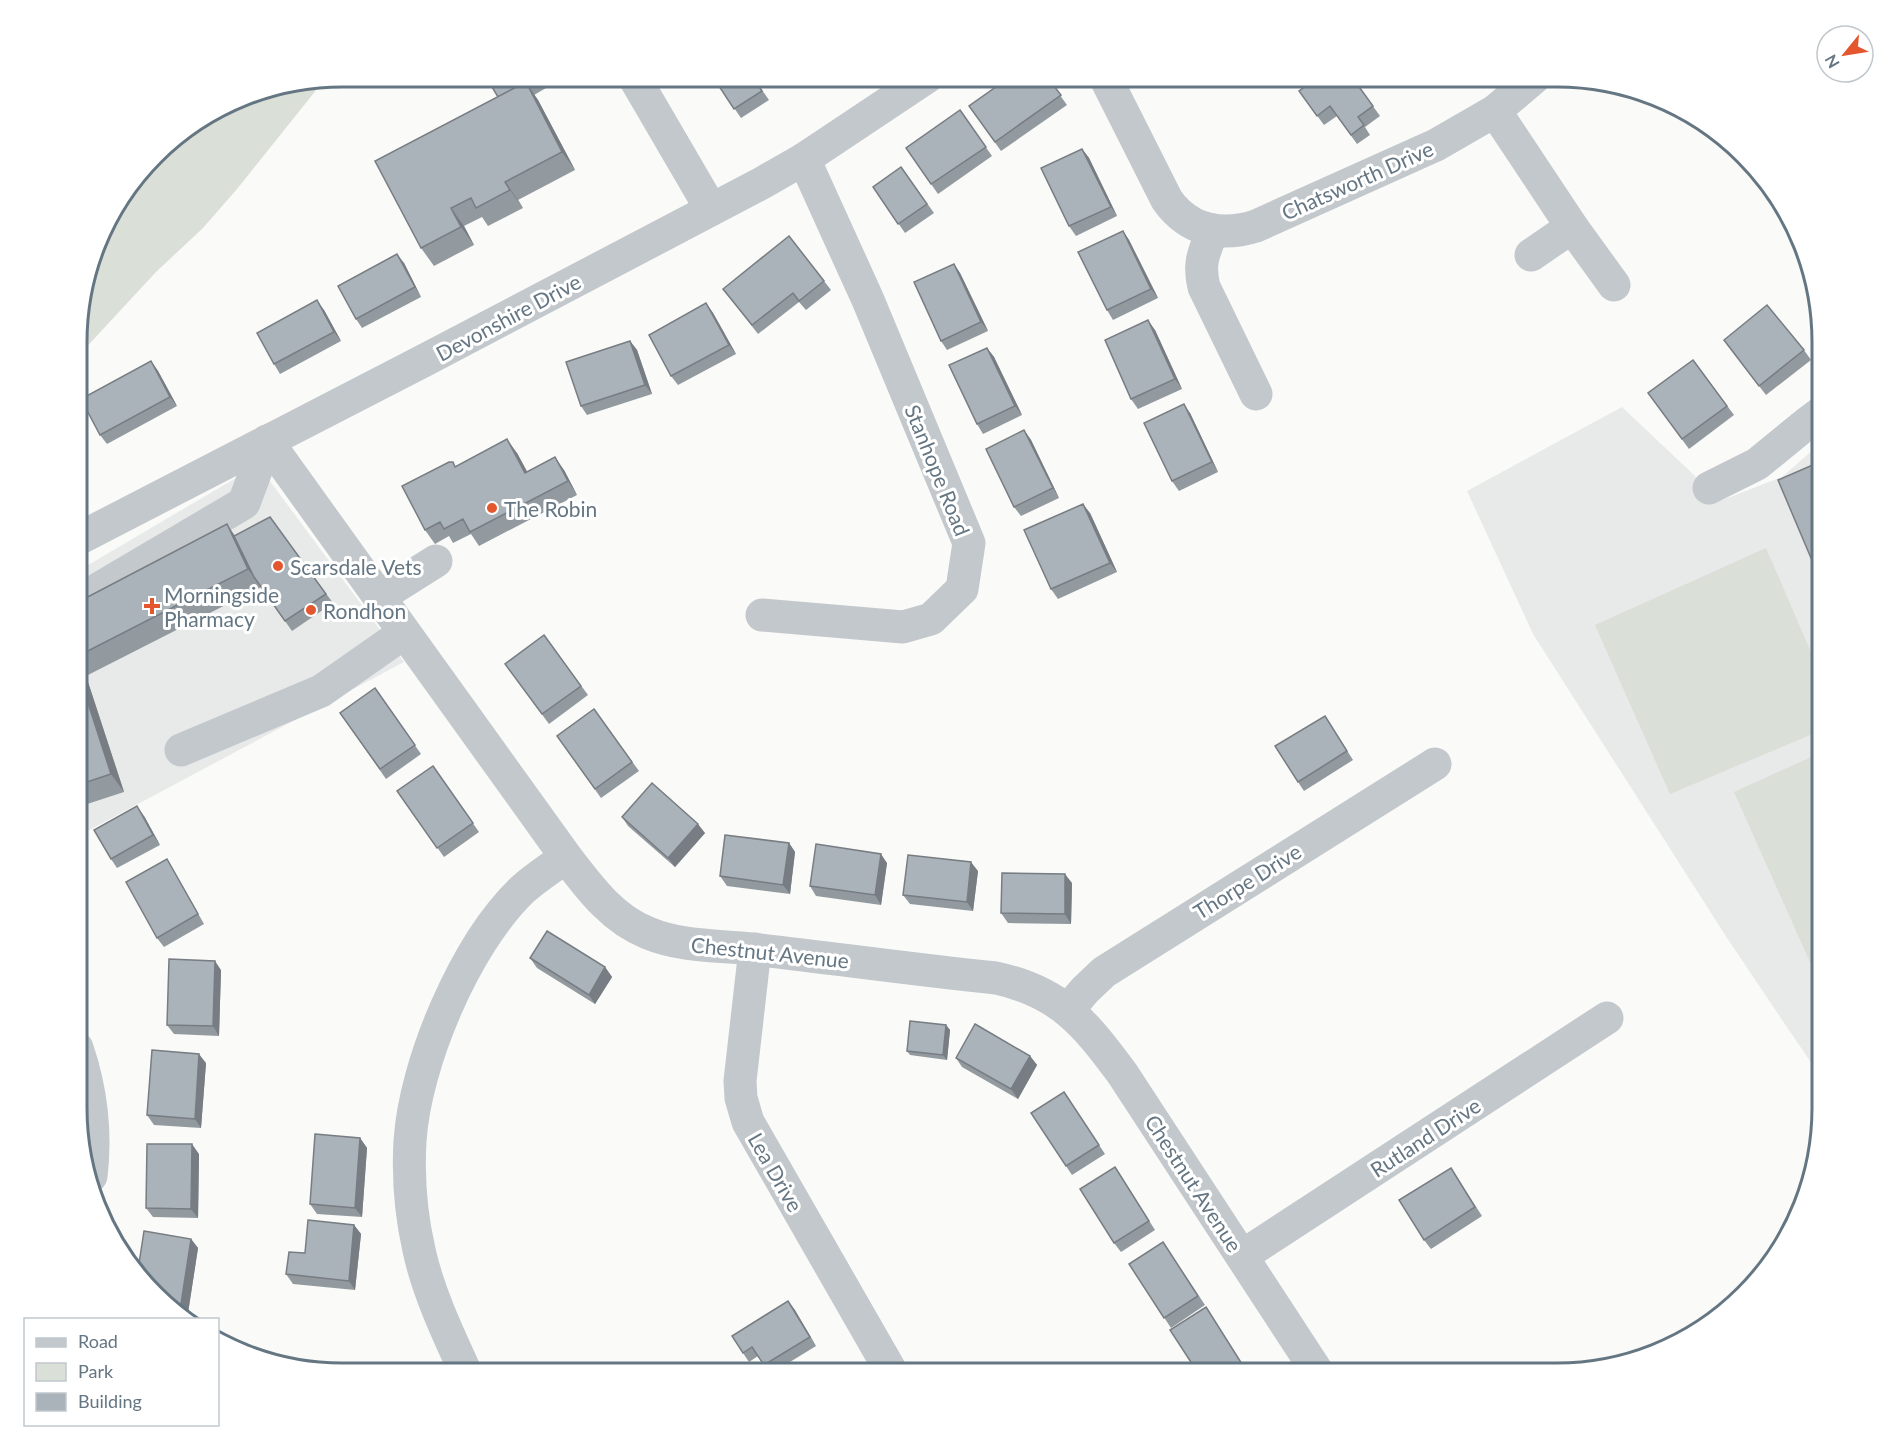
<svg xmlns="http://www.w3.org/2000/svg" width="1899" height="1450" font-family="Lato,sans-serif">
	<style>
		.built { fill: #e8e9e9 }
		.green { fill: #dadfd7 }
		.lines { fill: none; stroke-linecap: round; stroke-linejoin: round }
		.minor { stroke: #c3c8cc; stroke-width: 33 }
		.wall { fill: #929a9f }
		.shaded-wall { fill: #777d82 }
		.building { fill: #aab3b9; stroke: #777d82; stroke-width: 1.5 }
		.poi-dot { fill: #e4572e; stroke: #fff; stroke-width: 2 }
		.labels { text-anchor: middle; dominant-baseline: central; stroke-width: 6; stroke-linejoin: round; paint-order: stroke }
		.street-label { font-size: 21px; fill: #657683; stroke: #fff }
		.poi-label { font-size: 21px; fill: #657683; stroke: #fff; text-anchor: start }
		.rim { fill: none; stroke: #657683; stroke-width: 3 }
	</style>
	<rect width="100%" height="100%" fill="#fafaf8"/>
	<g class="built">
		<path d="M1622 407 1695 476 1712 504 1782 477 1822 442V1079L1727 938 1533 634 1467 491Z"/>
		<path d="M258 465 404 662 78 836V571Z"/>
	</g>
	<g class="green">
		<path d="M325 79 237 189 203 228 156 272 79 355V307L112 210 167 142 256 91Z"/>
		<path d="M1766 548 1822 678V730L1670 794 1595 625Z"/>
		<path d="M1822 752V989L1734 792Z"/>
	</g>
	<g class="lines">
		<g class="minor">
			<path d="M634 77 711 209"/>
			<path d="M1105 77 1167 200C1189 231 1221 237 1256 226L1436 145 1495 111 1572 227 1614 285"/>
			<path d="M1495 111 1535 77"/>
			<path d="M1213 230C1204 252 1198 263 1204 287L1256 394"/>
			<path d="M1531 255 1572 227"/>
			<path d="M267 441 566 857C589 887 612 919 648 933 684 948 723 945 761 950 839 959 917 970 996 978 1060 992 1085 1023 1122 1073L1318 1373"/>
			<path d="M1709 488 1757 464 1806 424 1822 412"/>
			<path d="M78 539 425 360 762 183 804 159 927 77"/>
			<path d="M379 597 436 561"/>
			<path d="M78 601 244 503 267 441"/>
			<path d="M762 615 903 627 931 619 962 589 969 543 868 300 804 159"/>
			<path d="M181 750 321 691 404 633"/>
			<path d="M755 949 740 1081 741 1098 748 1122 892 1373"/>
			<path d="M1068 1010 1085 990 1104 972 1435 764"/>
			<path d="M77 1048C91 1089 96 1134 91 1176"/>
			<path d="M1242 1256 1607 1018"/>
			<path d="M466 1373C448 1334 428 1292 419 1250 411 1215 408 1176 410 1141 415 1063 465 945 522 890 535 878 551 868 566 857"/>
		</g>
	</g>
	<g class="wall">
		<path d="M486 77H565L534 95 538 100 575 170 518 200 523 208 488 226 482 217 464 226 474 245 434 266 421 248 498 97Z"/>
		<path d="M713 77H753L769 100 741 118Z"/>
		<path d="M782 77H803L789 87Z"/>
		<path d="M1047 77 1067 105 1001 151 969 106Z"/>
		<path d="M1352 77 1380 116 1365 127 1370 135 1357 144 1337 116 1324 125 1299 91Z"/>
		<path d="M960 110 992 156 938 194 906 148Z"/>
		<path d="M1082 149 1089 158 1117 216 1076 236 1069 226Z"/>
		<path d="M901 167 934 213 905 233 873 187Z"/>
		<path d="M1123 231 1129 240 1158 298 1113 320 1107 310Z"/>
		<path d="M404 263 421 297 362 328 356 319Z"/>
		<path d="M954 264 960 273 988 331 947 350 941 341Z"/>
		<path d="M824 281 831 290 806 310 799 302 758 334 723 289Z"/>
		<path d="M706 303 713 313 736 354 678 385 671 376Z"/>
		<path d="M324 310 341 341 280 374 274 364Z"/>
		<path d="M1155 330 1182 389 1138 409 1131 399Z"/>
		<path d="M1724 340 1804 350 1811 360 1766 395Z"/>
		<path d="M630 341 637 350 652 394 587 415 581 406Z"/>
		<path d="M987 348 994 357 1022 415 983 434 977 424Z"/>
		<path d="M1693 360 1734 415 1689 449 1648 393Z"/>
		<path d="M151 361 158 371 177 406 107 444 100 435Z"/>
		<path d="M1190 413 1218 472 1179 491 1172 481Z"/>
		<path d="M1024 430 1031 440 1059 498 1021 516 1014 507Z"/>
		<path d="M517 453 527 472 564 470 577 495 479 546 471 534 453 543 449 536 435 544 425 530 456 466Z"/>
		<path d="M1090 513 1117 572 1058 599 1051 589Z"/>
		<path d="M270 517 333 603 292 631 261 587 86 676 124 792 78 807V602L235 536Z"/>
		<path d="M544 635 588 695 549 724 505 664Z"/>
		<path d="M375 688 421 754 386 779 340 713Z"/>
		<path d="M594 709 639 771 601 798 557 736Z"/>
		<path d="M1325 716 1353 760 1304 791 1298 782Z"/>
		<path d="M433 766 479 832 444 857 397 791Z"/>
		<path d="M144 816 160 845 117 868 111 859Z"/>
		<path d="M622 817 705 833 675 867 628 826Z"/>
		<path d="M789 843 795 852 790 894 727 886 720 876Z"/>
		<path d="M167 859 173 869 204 924 164 947 157 938Z"/>
		<path d="M887 863 881 905 816 896 810 886Z"/>
		<path d="M978 871 973 911 910 904 903 895Z"/>
		<path d="M1072 883 1071 924 1008 923 1001 913Z"/>
		<path d="M530 958 605 967 612 977 595 1004 537 968Z"/>
		<path d="M221 970 219 1036 174 1034 167 1025Z"/>
		<path d="M946 1025 950 1030 947 1060 910 1055 907 1051Z"/>
		<path d="M1030 1056 1037 1065 1018 1099 962 1067 956 1058Z"/>
		<path d="M206 1063 201 1128 154 1125 147 1115Z"/>
		<path d="M1064 1092 1105 1154 1072 1175 1066 1166Z"/>
		<path d="M360 1138 367 1148 362 1217 317 1214 310 1204Z"/>
		<path d="M199 1154 198 1218 153 1217 146 1208Z"/>
		<path d="M1115 1167 1155 1230 1121 1252 1114 1243Z"/>
		<path d="M1457 1177 1482 1216 1431 1249 1424 1240Z"/>
		<path d="M354 1225 361 1234 355 1290 293 1284 286 1274 305 1253Z"/>
		<path d="M191 1239 198 1248 188 1313 172 1311 167 1308 138 1270Z"/>
		<path d="M1163 1242 1205 1305 1171 1328 1129 1264Z"/>
		<path d="M788 1301 816 1346 772 1373H769L758 1356 749 1362 743 1353Z"/>
	</g>
	<g class="shaded-wall">
		<path d="M526 82 538 100 575 170 562 152Z"/>
		<path d="M1082 149 1089 158 1117 216 1111 207Z"/>
		<path d="M505 182 518 200 523 208 510 190Z"/>
		<path d="M451 208 464 226 474 245 461 227Z"/>
		<path d="M1123 231 1129 240 1158 298 1151 289Z"/>
		<path d="M397 254 404 263 421 297 415 287Z"/>
		<path d="M954 264 960 273 988 331 981 322Z"/>
		<path d="M317 300 324 310 341 341 334 332Z"/>
		<path d="M706 303 713 313 736 354 729 345Z"/>
		<path d="M1148 320 1155 330 1182 389 1175 379Z"/>
		<path d="M630 341 637 350 652 394 645 385Z"/>
		<path d="M987 348 994 357 1022 415 1015 406Z"/>
		<path d="M151 361 158 371 177 406 170 397Z"/>
		<path d="M1184 404 1190 413 1218 472 1212 462Z"/>
		<path d="M1024 430 1031 440 1059 498 1053 488Z"/>
		<path d="M507 439 517 453 535 486 525 473Z"/>
		<path d="M555 457 564 470 577 495 568 481Z"/>
		<path d="M1083 504 1090 513 1117 572 1110 563Z"/>
		<path d="M227 524 239 542 261 587 248 569Z"/>
		<path d="M78 665 86 676 124 792 111 774 78 672Z"/>
		<path d="M137 806 144 816 160 845 153 835Z"/>
		<path d="M698 824 705 833 675 867 668 858Z"/>
		<path d="M789 843 795 852 790 894 783 885Z"/>
		<path d="M881 854 887 863 881 905 875 895Z"/>
		<path d="M971 862 978 871 973 911 967 902Z"/>
		<path d="M1065 874 1072 883 1071 924 1065 914Z"/>
		<path d="M215 961 221 970 219 1036 213 1026Z"/>
		<path d="M605 967 612 977 595 1004 589 995Z"/>
		<path d="M946 1025 950 1030 947 1060 943 1055Z"/>
		<path d="M199 1054 206 1063 201 1128 195 1119Z"/>
		<path d="M1030 1056 1037 1065 1018 1099 1011 1089Z"/>
		<path d="M360 1138 367 1148 362 1217 355 1208Z"/>
		<path d="M192 1144 199 1154 198 1218 191 1209Z"/>
		<path d="M354 1225 361 1234 355 1290 349 1281Z"/>
		<path d="M191 1239 198 1248 188 1313 181 1304Z"/>
		<path d="M788 1301 795 1310 816 1346 810 1337Z"/>
	</g>
	<g class="building">
		<path d="M486 77H542L527 85 526 82 498 97Z"/>
		<path d="M713 77H753L762 91 734 109Z"/>
		<path d="M1010 77H1047L1061 95 995 142 969 106Z"/>
		<path d="M1319 77H1352L1373 106 1358 117 1364 125 1351 135 1330 106 1317 116 1299 91Z"/>
		<path d="M526 82 562 152 505 182 510 190 476 208 471 198 451 208 461 227 421 248 375 161Z"/>
		<path d="M960 110 986 147 931 184 906 148Z"/>
		<path d="M1082 149 1111 207 1069 226 1041 168Z"/>
		<path d="M901 167 927 204 898 224 873 187Z"/>
		<path d="M1123 231 1151 289 1107 310 1078 252Z"/>
		<path d="M789 236 824 281 799 301 793 293 752 325 723 289Z"/>
		<path d="M397 254 415 287 356 319 338 286Z"/>
		<path d="M954 264 981 322 941 341 914 282Z"/>
		<path d="M317 300 334 332 274 364 257 333Z"/>
		<path d="M706 303 729 345 671 376 649 335Z"/>
		<path d="M1767 305 1804 350 1759 386 1724 340Z"/>
		<path d="M1148 320 1175 379 1131 399 1105 340Z"/>
		<path d="M630 341 645 385 581 406 566 362Z"/>
		<path d="M987 348 1015 406 977 424 949 365Z"/>
		<path d="M1693 360 1727 406 1682 439 1648 393Z"/>
		<path d="M151 361 170 397 100 435 81 399Z"/>
		<path d="M1184 404 1212 462 1172 481 1144 423Z"/>
		<path d="M1024 430 1053 488 1014 507 986 449Z"/>
		<path d="M507 439 525 473 555 457 568 481 470 532 463 519 444 529 440 522 425 530 402 486 449 462H453L455 467Z"/>
		<path d="M1822 461V584L1778 480Z"/>
		<path d="M1083 504 1110 563 1051 589 1024 530Z"/>
		<path d="M270 517 326 594 285 621 254 577 234 536Z"/>
		<path d="M227 524 248 569 78 656V602Z"/>
		<path d="M544 635 581 686 542 714 505 664Z"/>
		<path d="M78 672 111 774 78 785Z"/>
		<path d="M375 688 415 745 380 769 340 713Z"/>
		<path d="M594 709 632 762 595 789 557 736Z"/>
		<path d="M1325 716 1347 751 1298 782 1275 746Z"/>
		<path d="M433 766 473 823 437 848 397 791Z"/>
		<path d="M652 783 698 824 668 858 622 817Z"/>
		<path d="M137 806 153 835 111 859 94 830Z"/>
		<path d="M725 835 789 843 783 885 720 876Z"/>
		<path d="M816 844 881 854 875 895 810 886Z"/>
		<path d="M908 855 971 862 967 902 903 895Z"/>
		<path d="M167 859 198 914 157 938 126 882Z"/>
		<path d="M1002 873 1065 874V914L1001 913Z"/>
		<path d="M547 931 605 967 589 995 530 958Z"/>
		<path d="M169 959 215 961 213 1026 167 1025Z"/>
		<path d="M910 1021 946 1025 943 1055 907 1051Z"/>
		<path d="M975 1024 1030 1056 1011 1089 956 1058Z"/>
		<path d="M152 1050 199 1054 195 1119 147 1115Z"/>
		<path d="M1064 1092 1099 1145 1066 1166 1031 1113Z"/>
		<path d="M315 1134 360 1138 355 1208 310 1204Z"/>
		<path d="M147 1144H192L191 1209 146 1208Z"/>
		<path d="M1115 1167 1149 1221 1114 1243 1080 1189Z"/>
		<path d="M1451 1168 1475 1207 1424 1240 1399 1200Z"/>
		<path d="M308 1220 354 1225 349 1281 286 1274 289 1252 305 1253Z"/>
		<path d="M144 1231 191 1239 181 1304 162 1301 138 1270Z"/>
		<path d="M1163 1242 1198 1296 1164 1318 1129 1264Z"/>
		<path d="M788 1301 810 1337 764 1365 752 1347 743 1353 732 1336Z"/>
		<path d="M1206 1307 1247 1372 1245 1373H1198L1170 1330Z"/>
	</g>
	<g class="poi-dot">
		<circle cx="492" cy="508" r="6"/>
		<circle cx="278" cy="566" r="6"/>
		<path d="M149 597h6v6h6v6h-6v6h-6v-6h-6v-6h6z"/>
		<circle cx="311" cy="610" r="6"/>
	</g>
	<g class="labels">
		<g class="street-label">
			<text transform="translate(1357 180) rotate(-24)">Chatsworth Drive</text>
			<text transform="translate(508 317) rotate(-28)">Devonshire Drive</text>
			<text transform="translate(938 470) rotate(68)">Stanhope Road</text>
			<text transform="translate(1247 881) rotate(-32)">Thorpe Drive</text>
			<text transform="translate(770 952) rotate(6)">Chestnut Avenue</text>
			<text transform="translate(1425 1137) rotate(-33)">Rutland Drive</text>
			<text transform="translate(776 1172) rotate(60)">Lea Drive</text>
			<text transform="translate(1194 1183) rotate(57)">Chestnut Avenue</text>
		</g>
		<g class="poi-label">
			<text x="504" y="508">The Robin</text>
			<text x="290" y="566">Scarsdale Vets</text>
			<text x="164" y="594">Morningside<tspan x="164" dy="24">Pharmacy</tspan></text>
			<text x="323" y="610">Rondhon</text>
		</g>
	</g>
	<path d="M0 0H1899V1450H0ZM342 87H1557A255 255 0 0 1 1812 342V1108A255 255 0 0 1 1557 1363H342A255 255 0 0 1 87 1108V342A255 255 0 0 1 342 87Z" fill="#fff" fill-rule="evenodd"/>
	<path class="rim" d="M342 87H1557A255 255 0 0 1 1812 342V1108A255 255 0 0 1 1557 1363H342A255 255 0 0 1 87 1108V342A255 255 0 0 1 342 87Z"/>
	<rect x="24" y="1318" width="195" height="108" fill="#ffffff" stroke="#c1c8cd" stroke-width="1.5"/>
	<rect x="36" y="1338" width="30" height="9" fill="#c3c8cc" stroke="#c1c8cd" stroke-width="1.5"/>
	<text x="78" y="1348" font-size="18" fill="#657683">Road</text>
	<rect x="36" y="1363" width="30" height="18" fill="#dadfd7" stroke="#c1c8cd" stroke-width="1.5"/>
	<text x="78" y="1378" font-size="18" fill="#657683">Park</text>
	<rect x="36" y="1393" width="30" height="18" fill="#aab3b9" stroke="#c1c8cd" stroke-width="1.5"/>
	<text x="78" y="1408" font-size="18" fill="#657683">Building</text>
	<g transform="translate(1845 54) rotate(240)"><circle r="28" fill="#ffffff" stroke="#c1c8cd" stroke-width="1.5"/>
	<path d="M0-4.5L10 22L0 15L-10 22Z" fill="#e4572e"/>
	<text y="-9" font-size="16" font-weight="bold" text-anchor="middle" fill="#657683">N</text>
	</g>
</svg>
